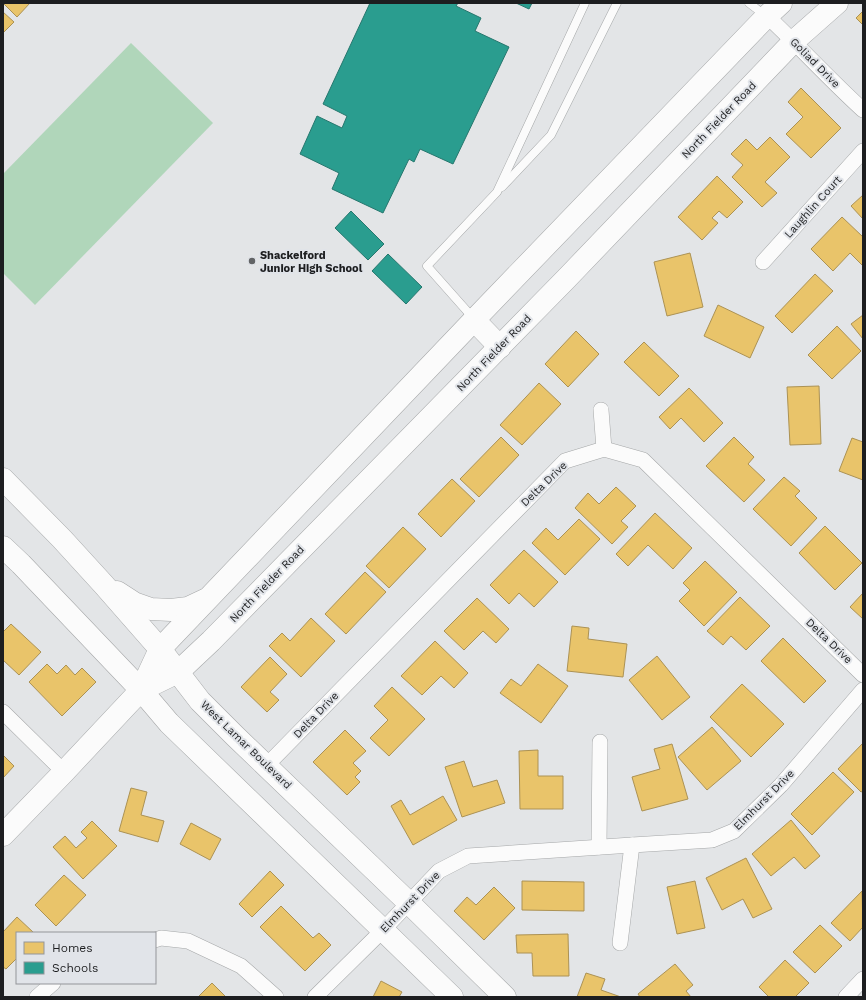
<svg xmlns="http://www.w3.org/2000/svg" width="866" height="1000" font-family="'Work Sans',sans-serif">
	<style>
		.green { fill: #b0d6ba }
		.homes { fill: #e9c46a; stroke: #ac9254 }
		.schools { fill: #2a9d8f; stroke: #26776e }
		.lines { fill: none; stroke-linecap: round; stroke-linejoin: round }
		.service-casing { stroke: #a5a7a8; stroke-width: 9 }
		.minor-casing { stroke: #a5a7a8; stroke-width: 16 }
		.secondary-casing { stroke: #a5a7a8; stroke-width: 23 }
		.service { stroke: #fbfbfb; stroke-width: 8 }
		.minor { stroke: #fbfbfb; stroke-width: 15 }
		.secondary { stroke: #fbfbfb; stroke-width: 22 }
		.poi-dot { fill: #626466; stroke: #e1e4e9; stroke-width: 1.5 }
		.labels { text-anchor: middle; dominant-baseline: central; stroke-width: 4; stroke-linejoin: round; paint-order: stroke }
		.street-label { font-size: 11px; fill: #1d1e20; stroke: #e1e4e9 }
		.poi-label { font-size: 11px; font-weight: bold; fill: #1d1e20; stroke: #e1e4e9; text-anchor: start }
	</style>
	<rect width="100%" height="100%" fill="#e3e5e7"/>
	<path class="green" d="M131 43 213 123 35 305 3 273V174Z"/>
	<g class="homes">
		<path d="M3 3H30L17 17Z"/>
		<path d="M863 11V25L856 18Z"/>
		<path d="M3 12 14 22 3 33Z"/>
		<path d="M801 88 841 128 811 158 786 134 803 117 788 102Z"/>
		<path d="M770 137 790 157 765 182 777 193 762 207 732 177 743 165 731 154 746 139 757 150Z"/>
		<path d="M717 176 743 202 727 218 719 211 712 218 718 223 702 240 678 217Z"/>
		<path d="M863 195V219L851 206Z"/>
		<path d="M842 217 863 237V266L850 253 833 271 811 249Z"/>
		<path d="M690 253 703 307 667 316 654 262Z"/>
		<path d="M815 274 833 291 792 333 775 316Z"/>
		<path d="M718 305 764 327 750 358 704 336Z"/>
		<path d="M863 315V339L851 324Z"/>
		<path d="M837 326 861 351 832 379 808 355Z"/>
		<path d="M576 331 599 354 568 387 545 364Z"/>
		<path d="M644 342 679 376 659 396 624 362Z"/>
		<path d="M539 383 561 404 522 445 500 425Z"/>
		<path d="M819 386 821 444 790 445 787 387Z"/>
		<path d="M689 388 723 423 704 442 681 418 670 429 659 417Z"/>
		<path d="M501 437 519 455 479 497 460 479Z"/>
		<path d="M734 437 754 457 748 464 765 480 744 502 706 466Z"/>
		<path d="M852 438 863 442V480L839 471Z"/>
		<path d="M784 477 800 491 795 496 817 518 791 546 753 509Z"/>
		<path d="M452 479 475 501 441 537 418 514Z"/>
		<path d="M616 487 636 506 621 521 628 527 612 544 575 508 588 493 599 504Z"/>
		<path d="M655 513 692 548 673 569 648 545 628 566 616 554Z"/>
		<path d="M579 519 600 539 565 575 532 543 546 528 558 540Z"/>
		<path d="M825 526 862 563 835 590 799 553Z"/>
		<path d="M403 527 426 549 389 588 366 566Z"/>
		<path d="M524 550 558 582 534 607 519 593 509 604 490 585Z"/>
		<path d="M705 561 737 592 704 626 679 601 690 590 683 583Z"/>
		<path d="M365 572 386 592 346 634 325 614Z"/>
		<path d="M863 593V619L850 607Z"/>
		<path d="M740 597 770 626 746 650 731 636 723 645 707 631Z"/>
		<path d="M477 598 509 629 496 643 483 631 464 650 444 631Z"/>
		<path d="M311 618 335 641 301 677 269 646 282 633 290 641Z"/>
		<path d="M11 624 41 652 19 675 3 660V632Z"/>
		<path d="M572 626 589 628 588 639 627 644 623 677 567 671Z"/>
		<path d="M783 638 826 681 804 703 761 661Z"/>
		<path d="M435 641 468 673 454 688 441 676 422 695 401 676Z"/>
		<path d="M657 656 690 697 662 720 629 680Z"/>
		<path d="M270 657 287 674 270 692 279 700 267 712 241 687Z"/>
		<path d="M47 664 57 674 66 665 75 675 82 668 96 682 62 716 29 682Z"/>
		<path d="M538 664 568 686 541 723 500 693 511 679 521 686Z"/>
		<path d="M742 684 784 724 751 757 710 717Z"/>
		<path d="M392 687 425 719 389 756 370 738 388 720 374 706Z"/>
		<path d="M712 727 741 761 707 790 678 757Z"/>
		<path d="M345 730 366 751 353 763 361 771 355 777 360 782 347 795 313 762Z"/>
		<path d="M863 743V791L861 792 838 769Z"/>
		<path d="M672 744 688 799 642 811 632 777 660 769 654 749Z"/>
		<path d="M538 750V776H563V809H520L519 751Z"/>
		<path d="M3 755 14 766 3 778Z"/>
		<path d="M464 761 473 787 497 780 505 803 462 817 445 767Z"/>
		<path d="M833 772 854 792 812 835 791 814Z"/>
		<path d="M131 788 147 792 141 815 164 821 158 842 119 831Z"/>
		<path d="M443 796 457 820 413 845 391 806 401 800 410 815Z"/>
		<path d="M791 820 820 856 805 869 794 857 771 876 752 854Z"/>
		<path d="M92 821 117 846 83 879 53 847 65 836 76 848 87 838 81 832Z"/>
		<path d="M191 823 221 839 210 860 180 844Z"/>
		<path d="M746 858 772 909 753 918 743 899 722 910 706 878Z"/>
		<path d="M270 871 284 885 252 917 239 904Z"/>
		<path d="M64 875 86 895 56 926 35 905Z"/>
		<path d="M522 881 584 882V911L522 910Z"/>
		<path d="M695 881 705 928 677 934 667 887Z"/>
		<path d="M494 887 515 908 484 940 454 911 467 897 476 905Z"/>
		<path d="M862 891 863 927 850 941 831 923Z"/>
		<path d="M281 906 313 938 319 933 331 945 305 971 260 927Z"/>
		<path d="M17 917 34 933H17V958L6 969 3 967V932Z"/>
		<path d="M820 925 842 946 815 973 793 952Z"/>
		<path d="M568 934 569 976H533L532 953H517L516 935Z"/>
		<path d="M785 960 809 983 795 997H769L759 987Z"/>
		<path d="M675 964 693 985 686 991 691 997H640L638 994Z"/>
		<path d="M586 973 605 979 601 990 621 997H577Z"/>
		<path d="M381 981 402 992 399 997H373Z"/>
		<path d="M212 983 226 997H198Z"/>
	</g>
	<g class="schools">
		<path d="M370 3H458L456 6 481 18 475 31 509 47 453 164 420 149 414 162 409 159 383 213 332 189 339 173 300 154 317 116 342 128 347 116 323 104Z"/>
		<path d="M516 3H532L529 9Z"/>
		<path d="M351 211 384 244 368 260 335 228Z"/>
		<path d="M388 254 422 287 406 304 372 271Z"/>
	</g>
	<g class="lines">
		<defs>
			<g id="service">
				<path d="M749 3 766 16"/>
				<path d="M502 187 551 135 617 3"/>
				<path d="M474 319 427 266 497 192 585 3"/>
			</g>
			<g id="minor">
				<path d="M767 16C800 47 830 80 863 110"/>
				<path d="M763 262 863 151"/>
				<path d="M601 410 604 449"/>
				<path d="M3 712 64 772"/>
				<path d="M266 766 565 461 604 449 643 460 863 675"/>
				<path d="M599 847 600 742"/>
				<path d="M155 940 161 938 188 941 241 966 276 997"/>
				<path d="M620 943 632 845"/>
				<path d="M37 997 53 983"/>
				<path d="M315 997 383 930 439 871 468 856 632 845 712 840 734 831 781 785 863 690"/>
				<path d="M846 997 863 979"/>
			</g>
			<g id="secondary">
				<path d="M474 320 500 347"/>
				<path d="M3 479 62 539 104 585 160 649 200 701 235 736 409 903 505 997"/>
				<path d="M3 547 21 564 141 690 169 723 452 997"/>
				<path d="M117 592 134 603 151 609 171 610 188 608 205 600"/>
				<path d="M141 690 178 672 211 641 566 279 794 41 837 3"/>
				<path d="M3 835 64 772 141 690 160 649 474 320 767 16 781 3"/>
			</g>
		</defs>
		<use href="#service" class="service-casing"/>
		<use href="#minor" class="minor-casing"/>
		<use href="#secondary" class="secondary-casing"/>
		<use href="#service" class="service"/>
		<use href="#minor" class="minor"/>
		<use href="#secondary" class="secondary"/>
	</g>
	<circle class="poi-dot" cx="252" cy="261" r="4"/>
	<g class="labels">
		<g class="street-label">
			<text transform="translate(815 63) rotate(45)">Goliad Drive</text>
			<text transform="translate(719 120) rotate(-46)">North Fielder Road</text>
			<text transform="translate(813 207) rotate(-48)">Laughlin Court</text>
			<text transform="translate(494 353) rotate(-46)">North Fielder Road</text>
			<text transform="translate(544 484) rotate(-44)">Delta Drive</text>
			<text transform="translate(267 584) rotate(-46)">North Fielder Road</text>
			<text transform="translate(829 641) rotate(44)">Delta Drive</text>
			<text transform="translate(316 715) rotate(-46)">Delta Drive</text>
			<text transform="translate(246 745) rotate(44)">West Lamar Boulevard</text>
			<text transform="translate(764 800) rotate(-45)">Elmhurst Drive</text>
			<text transform="translate(410 902) rotate(-46)">Elmhurst Drive</text>
		</g>
		<g class="poi-label">
			<text x="260" y="255">Shackelford<tspan x="260" dy="13">Junior High School</tspan></text>
		</g>
	</g>
	<rect width="866" height="1000" fill="none" stroke="#1d1e20" stroke-width="8"/>
	<rect x="16" y="932" width="140" height="52" fill="#e1e4e9" stroke="#939599"/>
	<rect x="24" y="942" width="20" height="12" fill="#e9c46a" stroke="#939599"/>
	<text x="52" y="952" font-size="12" fill="#1d1e20">Homes</text>
	<rect x="24" y="962" width="20" height="12" fill="#2a9d8f" stroke="#939599"/>
	<text x="52" y="972" font-size="12" fill="#1d1e20">Schools</text>
</svg>
